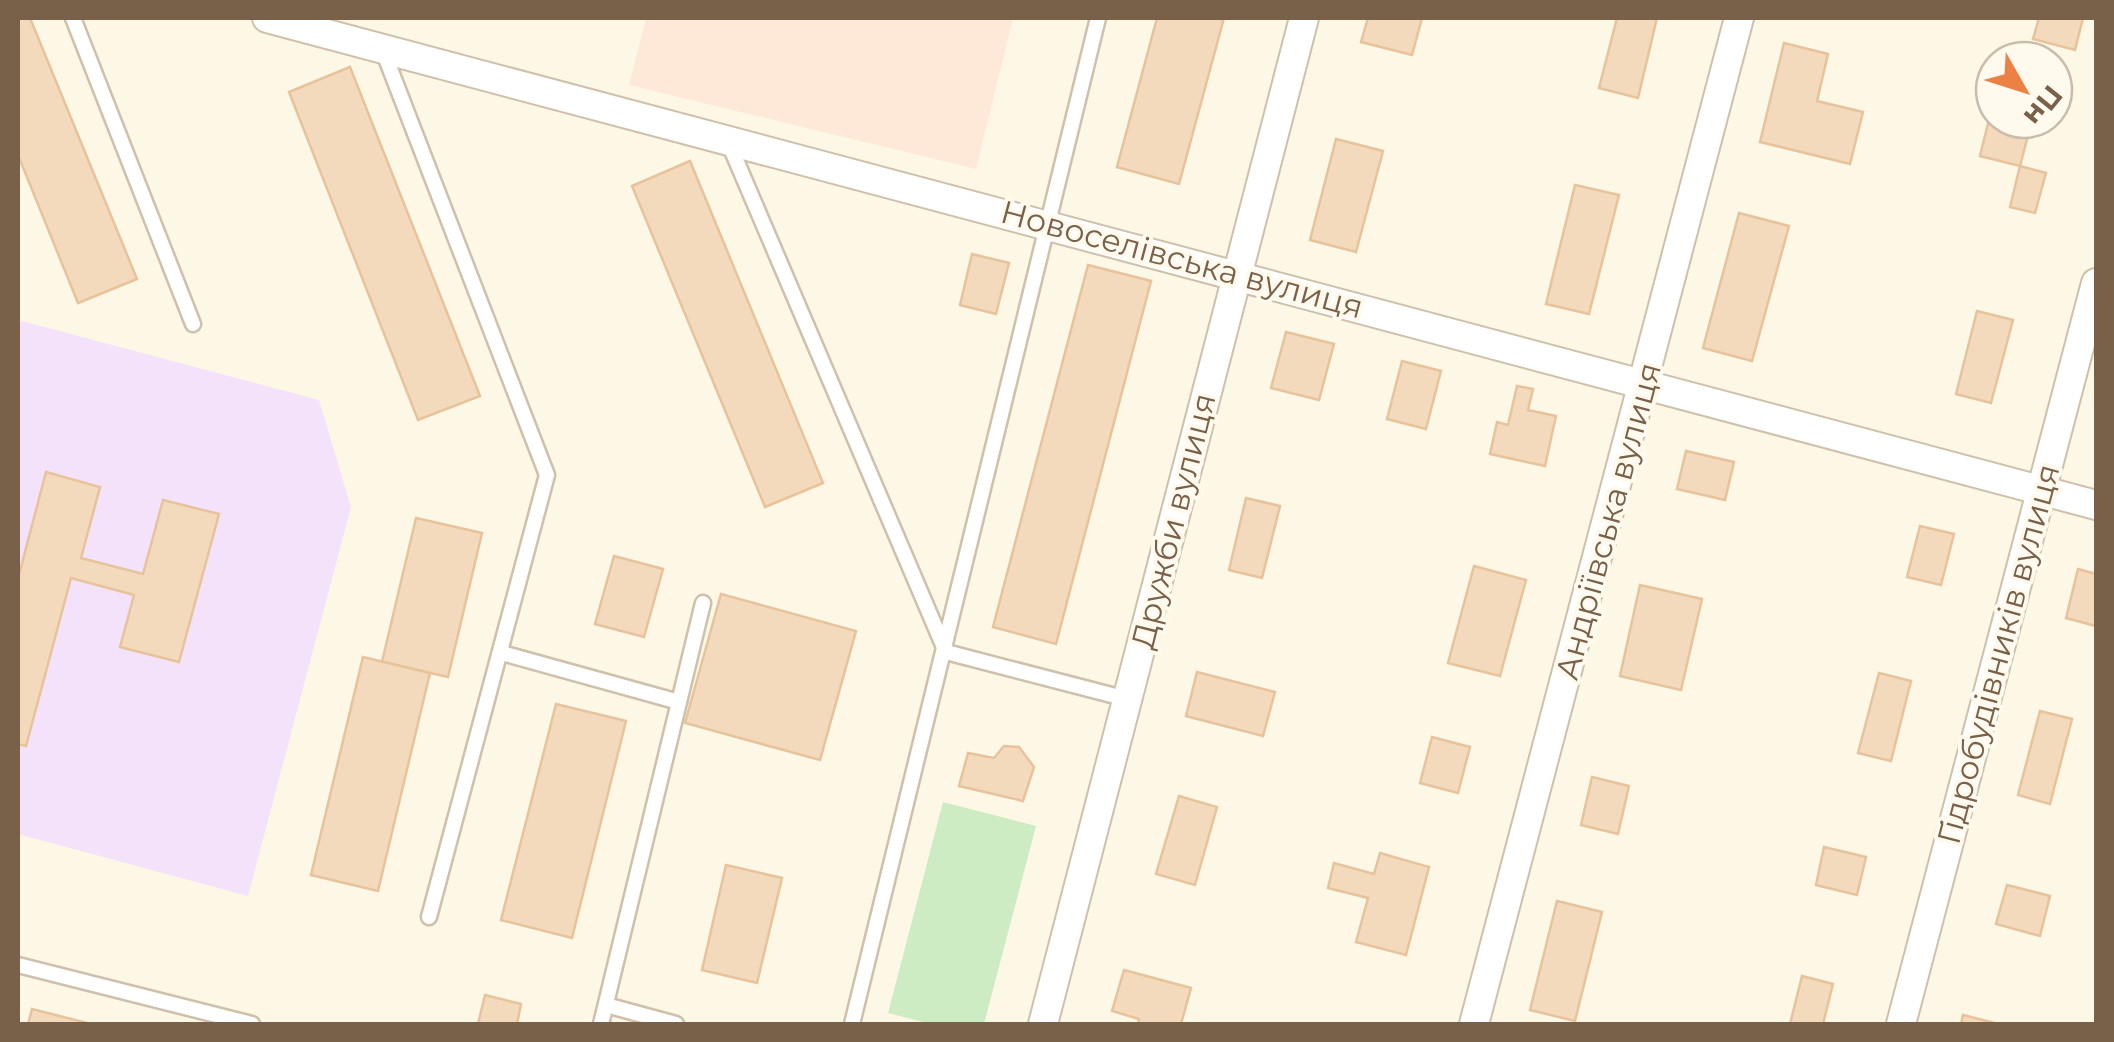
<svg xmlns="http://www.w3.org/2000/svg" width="2114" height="1042" font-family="Montserrat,sans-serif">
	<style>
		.commercial { fill: #fee9d9 }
		.education { fill: #f4e2fa }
		.garden { fill: #ceecc3 }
		.building { fill: #f4dabc; stroke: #e7c39c; stroke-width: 2.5 }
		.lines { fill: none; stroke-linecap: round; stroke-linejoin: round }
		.lane-casing { stroke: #cfc0ab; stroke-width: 19 }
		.street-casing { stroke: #cfc0ab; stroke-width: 32 }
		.lane { stroke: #fff; stroke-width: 14 }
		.street { stroke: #fff; stroke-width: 28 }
		.labels { text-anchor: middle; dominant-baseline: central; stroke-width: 8; stroke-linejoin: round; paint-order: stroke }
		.street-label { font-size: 32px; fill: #786049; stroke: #fffaed }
	</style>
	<rect width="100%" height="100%" fill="#fdf7e6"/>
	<path class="commercial" d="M646 18H1013L976 169 629 85Z"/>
	<path class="education" d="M18 320 319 400 351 507 248 896 18 834Z"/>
	<path class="garden" d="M943 802 1036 826 984 1024H931L888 1013Z"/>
	<g class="building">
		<path d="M18 18H30L137 279 78 303 18 155Z"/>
		<path d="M1157 18H1224L1179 184 1117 167Z"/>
		<path d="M1368 18H1422L1412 55 1361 42Z"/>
		<path d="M1617 18H1657L1638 98 1599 88Z"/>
		<path d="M2039 18H2083L2075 50 2033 39Z"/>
		<path d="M1784 43 1828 54 1817 101 1863 112 1850 164 1760 142Z"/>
		<path d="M350 67 480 396 418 420 289 92Z"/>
		<path d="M1994 99V120H2032L2020 166 1980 156Z"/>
		<path d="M1336 139 1383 151 1356 252 1310 240Z"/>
		<path d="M690 161 823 483 765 507 632 186Z"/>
		<path d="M2020 166 2046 173 2035 213 2010 207Z"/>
		<path d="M1575 185 1619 195 1589 314 1546 304Z"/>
		<path d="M1739 213 1789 226 1752 361 1703 348Z"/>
		<path d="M972 254 1009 263 996 314 960 305Z"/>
		<path d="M1088 265 1151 281 1056 644 993 627Z"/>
		<path d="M1977 311 2013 320 1991 403 1956 394Z"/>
		<path d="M1286 332 1334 344 1319 400 1271 388Z"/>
		<path d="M1402 361 1441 371 1426 429 1387 419Z"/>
		<path d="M1517 386 1533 389 1528 410 1556 416 1545 466 1490 454 1497 422 1508 425Z"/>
		<path d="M1686 451 1734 462 1725 500 1677 489Z"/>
		<path d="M46 472 100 487 81 558 143 574 163 500 219 514 179 662 120 647 134 595 71 578 26 746 18 744V579Z"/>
		<path d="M1246 498 1280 506 1262 578 1229 570Z"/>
		<path d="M416 518 482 533 448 677 382 662Z"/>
		<path d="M1920 526 1954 534 1941 585 1907 577Z"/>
		<path d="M614 556 663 569 644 637 595 624Z"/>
		<path d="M1474 566 1526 580 1500 676 1448 663Z"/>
		<path d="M2078 569 2096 574V626L2066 618Z"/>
		<path d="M1640 585 1702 599 1681 690 1620 676Z"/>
		<path d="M721 594 856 631 820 760 685 723Z"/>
		<path d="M363 657 430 673 378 891 311 875Z"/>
		<path d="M1197 672 1275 692 1263 736 1186 716Z"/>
		<path d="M1879 673 1911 681 1891 761 1858 753Z"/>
		<path d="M556 704 626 721 572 938 501 920Z"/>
		<path d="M2040 711 2072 719 2050 804 2018 795Z"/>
		<path d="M1432 737 1470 747 1458 793 1420 783Z"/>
		<path d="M1004 746 1019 747 1034 767 1023 801 959 786 968 753 994 758Z"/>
		<path d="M1592 777 1629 786 1618 834 1581 825Z"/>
		<path d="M1179 796 1217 807 1195 885 1156 874Z"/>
		<path d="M1824 847 1866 857 1857 895 1816 885Z"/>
		<path d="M1380 853 1429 867 1406 955 1356 942 1368 898 1328 888 1334 863 1374 874Z"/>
		<path d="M726 865 782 878 757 983 702 970Z"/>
		<path d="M2007 885 2050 896 2040 936 1996 924Z"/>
		<path d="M1557 901 1602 912 1575 1021 1530 1010Z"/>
		<path d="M1124 970 1191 988 1181 1024H1138L1139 1019 1112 1011Z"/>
		<path d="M1802 976 1833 984 1823 1024H1790Z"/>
		<path d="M485 995 521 1004 517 1024H478Z"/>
		<path d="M32 1009 91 1024H28Z"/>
		<path d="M1963 1015 1995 1023V1024H1961Z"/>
	</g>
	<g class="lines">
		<defs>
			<g id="lane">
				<path d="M73 18 193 324"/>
				<path d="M382 48 547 475 429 917"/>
				<path d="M727 139 946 652 1127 699"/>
				<path d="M502 653 679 702"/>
				<path d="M18 965 252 1024"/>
				<path d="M606 1005 676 1024"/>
				<path d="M601 1024 703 603"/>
				<path d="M852 1024 1098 18"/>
			</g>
			<g id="street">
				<path d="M267 18 2096 505"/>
				<path d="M1043 1024 1304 18"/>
				<path d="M1474 1024 1739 18"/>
				<path d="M1901 1024 2096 283"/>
			</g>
		</defs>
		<use href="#lane" class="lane-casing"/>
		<use href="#street" class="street-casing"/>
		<use href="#lane" class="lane"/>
		<use href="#street" class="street"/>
	</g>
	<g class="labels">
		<g class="street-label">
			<text transform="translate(1182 259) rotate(15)">Новоселівська вулиця</text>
			<text transform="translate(1173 521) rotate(-76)">Дружби вулиця</text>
			<text transform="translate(1608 521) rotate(-75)">Андріївська вулиця</text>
			<text transform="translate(1998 654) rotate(-75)">Гідробудівників вулиця</text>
		</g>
	</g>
	<rect width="2114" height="1042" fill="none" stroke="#786049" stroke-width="40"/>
	<g transform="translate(2024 90) rotate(129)"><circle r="48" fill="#fffaed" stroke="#c9bcab" stroke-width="2.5"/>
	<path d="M0-8L18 38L0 25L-18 38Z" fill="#ec8146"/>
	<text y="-15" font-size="28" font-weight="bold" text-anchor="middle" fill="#786049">Пн</text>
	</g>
</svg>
